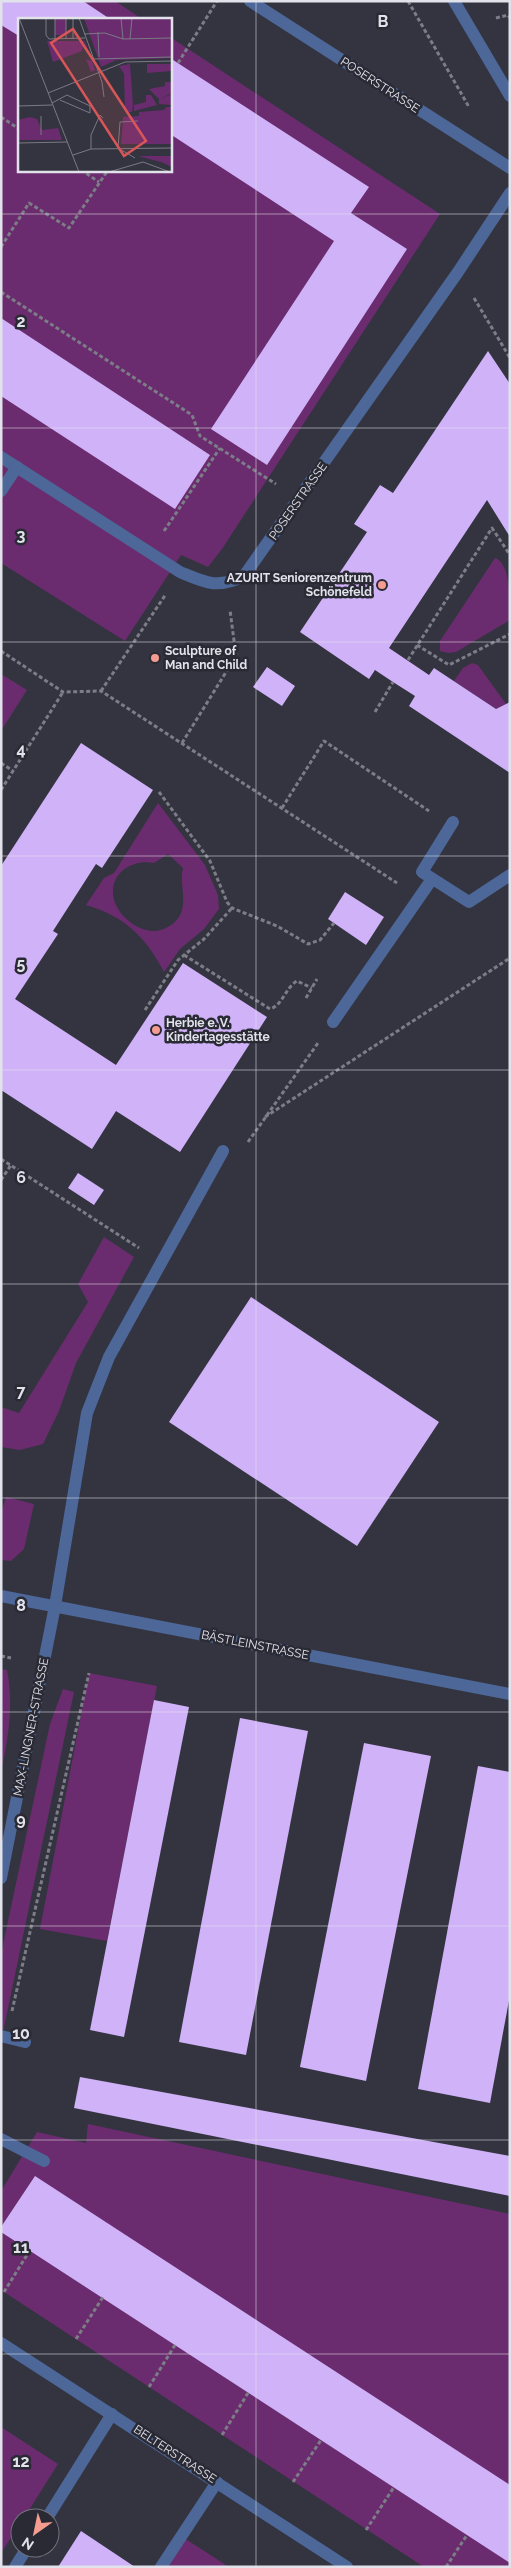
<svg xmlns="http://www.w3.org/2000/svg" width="511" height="2568" font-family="Raleway,sans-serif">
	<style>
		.green { fill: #6a2c6e; fill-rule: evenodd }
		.building { fill: #d0b2f8 }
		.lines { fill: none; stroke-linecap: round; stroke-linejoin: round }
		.path { stroke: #7c7d87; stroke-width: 3; stroke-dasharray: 4 2.5; stroke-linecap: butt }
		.minor { stroke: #4c6798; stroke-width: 12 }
		.grid { fill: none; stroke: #e1e2ea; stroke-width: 1; stroke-opacity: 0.55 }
		.poi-dot { fill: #f59c91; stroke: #2a2a35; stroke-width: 2 }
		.labels { text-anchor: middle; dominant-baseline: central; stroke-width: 5; stroke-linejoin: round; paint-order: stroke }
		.street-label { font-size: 12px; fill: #e1e2ea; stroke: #2a2a35 }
		.poi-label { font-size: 12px; font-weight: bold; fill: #e1e2ea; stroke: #2a2a35; text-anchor: start }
		.inset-road { fill: none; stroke: #797a84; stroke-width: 1 }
		.view { fill: #d95658; fill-opacity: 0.15; stroke: #d95658; stroke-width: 2.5 }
		.inset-edge { fill: none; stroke: #e1e2ea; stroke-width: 2.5 }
		.grid-label { font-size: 16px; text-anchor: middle; font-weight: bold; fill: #e1e2ea; stroke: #2a2a35; stroke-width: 5; stroke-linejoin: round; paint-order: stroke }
	</style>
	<rect width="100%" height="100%" fill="#333440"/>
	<g class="green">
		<path d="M1 1H115L142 19H19V170H170V37L440 214 222 549 208 567 181 555 125 641 1 563Z"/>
		<path d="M495 558C511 563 510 602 510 620L456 652 448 653 440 651V641Z"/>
		<path d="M472 663 478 665 506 704 496 709 454 681 463 668Z"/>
		<path d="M1 674 27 690 1 731Z"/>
		<path d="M158 803 205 865 218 895 219 909 204 929 180 949 164 972C146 937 124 916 86 905L104 878 114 873ZM168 854 183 868C179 884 187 897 181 913 177 922 170 927 161 930 140 936 112 913 113 891 113 870 136 859 154 863Z"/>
		<path d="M104 1237 134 1257 76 1363 59 1411 43 1444 20 1450 1 1447V1407L19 1413 88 1302 78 1284Z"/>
		<path d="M6 1497 34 1504 24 1549 11 1561 1 1560V1513Z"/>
		<path d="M1 1669 7 1670C14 1705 8 1739 1 1773Z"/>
		<path d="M89 1673 157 1686 107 1941 40 1929Z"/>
		<path d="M63 1689 74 1692 2 2037 1 1954 50 1724Z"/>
		<path d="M88 2124 510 2214V2567H424L1 2290V2191L37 2132 86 2143Z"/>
		<path d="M1 2427 58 2464 24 2518H20V2524L1 2553Z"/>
		<path d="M181 2536 229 2567H161Z"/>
	</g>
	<g class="building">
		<path d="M1 1H83L110 19H19V36L1 25Z"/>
		<path d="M170 58 369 187 351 213 407 249 267 465 211 429 334 241 170 134Z"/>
		<path d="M1 318 210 455 175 509 1 396Z"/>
		<path d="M488 351 510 384V537L487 500 389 648 429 675 434 668 496 709 510 702V773L409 706 415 696 393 682 375 670 369 679 300 632 367 532 354 524 380 485 393 493Z"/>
		<path d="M267 667 295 686 282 706 253 687Z"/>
		<path d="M81 743 153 790 102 868 96 864 53 931 58 934 15 999 116 1065 183 963 267 1017 180 1152 116 1111 92 1149 1 1090V866Z"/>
		<path d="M345 892 384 917 366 945 328 919Z"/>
		<path d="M78 1173 104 1190 94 1205 68 1188Z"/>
		<path d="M251 1297 439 1422 357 1546 169 1422Z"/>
		<path d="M154 1700 189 1707 124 2037 90 2030Z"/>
		<path d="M240 1718 308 1731 246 2055 179 2042Z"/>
		<path d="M364 1743 431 1756 366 2081 300 2067Z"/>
		<path d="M478 1766 510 1772V1995L490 2103 418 2089Z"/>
		<path d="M80 2077 510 2156V2196L74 2108Z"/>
		<path d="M35 2176 510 2485V2563L1 2232V2227Z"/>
		<path d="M81 2531 135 2567H58Z"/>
	</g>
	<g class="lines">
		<g class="path">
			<path d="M408 1 469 107"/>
			<path d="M496 18 508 15 510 18"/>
			<path d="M178 63 217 1"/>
			<path d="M1 117 19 129"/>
			<path d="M81 170 99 182"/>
			<path d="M1 247 29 203 69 228 108 170"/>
			<path d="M1 292 192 415 200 436 276 484"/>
			<path d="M474 298 510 358"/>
			<path d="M164 531 220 448"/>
			<path d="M417 645 449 665 510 634"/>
			<path d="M1 651 63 692 101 691 397 883"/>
			<path d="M408 660 492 528 510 555"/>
			<path d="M101 691 166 594"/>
			<path d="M375 712 393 682"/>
			<path d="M182 743 236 656 230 610"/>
			<path d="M1 763 13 771"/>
			<path d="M1 790 63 692"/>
			<path d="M159 792 210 861 227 902 232 908 277 926 308 944 320 940 334 923"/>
			<path d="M282 808 324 741 429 811"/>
			<path d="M184 955 270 1009C283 1005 285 988 297 981L312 988"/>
			<path d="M306 998 317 979"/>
			<path d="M145 1010 178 960 204 939 232 908"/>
			<path d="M265 1117 510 958"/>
			<path d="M248 1142 318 1043"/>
			<path d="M1 1159 139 1248"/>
			<path d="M1 1180 11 1165"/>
			<path d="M1 1656 11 1658"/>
			<path d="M12 2011 89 1673"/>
			<path d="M4 2292 30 2250"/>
			<path d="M76 2339 103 2297"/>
			<path d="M149 2387 175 2345"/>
			<path d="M222 2435 248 2393"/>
			<path d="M293 2482 321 2440"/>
			<path d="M366 2530 394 2487"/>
			<path d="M446 2567 467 2535"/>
		</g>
		<g class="minor">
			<path d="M250 1 510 168"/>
			<path d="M454 1 510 96"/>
			<path d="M1 457 180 572C206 583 217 589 244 576L458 272 510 193"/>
			<path d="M1 491 17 467"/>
			<path d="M453 822 422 872 469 902 510 875"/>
			<path d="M333 1022 432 879"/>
			<path d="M1 1596 510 1694"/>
			<path d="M1 1878 55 1606 87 1413 109 1357 223 1151"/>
			<path d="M1 2036 25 2042"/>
			<path d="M1 2139 44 2161"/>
			<path d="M1 2343 347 2567"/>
			<path d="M47 2518 112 2414"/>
			<path d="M15 2567 27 2548"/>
			<path d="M161 2567 217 2482"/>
		</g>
	</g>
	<path class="grid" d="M256 1V2567M1 214H510M1 428H510M1 642H510M1 856H510M1 1070H510M1 1284H510M1 1498H510M1 1712H510M1 1926H510M1 2140H510M1 2354H510"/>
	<g class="poi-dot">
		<circle cx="382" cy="585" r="5"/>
		<circle cx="155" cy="658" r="5"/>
		<circle cx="156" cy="1030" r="5"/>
	</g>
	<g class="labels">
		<g class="street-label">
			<text transform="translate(380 85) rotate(33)">POSERSTRASSE</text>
			<text transform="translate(298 501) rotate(-55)">POSERSTRASSE</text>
			<text transform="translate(255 1645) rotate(11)">BÄSTLEINSTRASSE</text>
			<text transform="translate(31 1727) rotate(-79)">MAX-LINGNER-STRASSE</text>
			<text transform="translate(175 2454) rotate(33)">BELTERSTRASSE</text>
		</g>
		<g class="poi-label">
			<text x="372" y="578" text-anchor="end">AZURIT Seniorenzentrum<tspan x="372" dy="14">Schönefeld</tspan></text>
			<text x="165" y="651">Sculpture of<tspan x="165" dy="14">Man and Child</tspan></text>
			<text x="166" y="1023">Herbie e. V.<tspan x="166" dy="14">Kindertagesstätte</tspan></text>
		</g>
	</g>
	<g transform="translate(18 18)">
		<rect width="154" height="154" fill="#333440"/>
		<path d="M37 0H48V17H37ZM66 0H154V40L98 42 83 49ZM29 23H67L77 52 73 54 68 41 74 43 66 24 64 33 35 44ZM112 46 115 87 114 94H107L106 56 101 48ZM129 46H154V53L129 55ZM147 64H154V75L142 81 154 76V87L141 86V81L131 71 147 68ZM128 77H133L139 87 116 93V87L128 84ZM148 89H154V126H103L105 99 121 98V94L146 92ZM12 99 19 101 24 112 40 110 44 122H0V102ZM120 138H154V149L143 144Z" fill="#6a2c6e"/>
		<path class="inset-road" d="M1 0 61 154M28 0V17L31 21 67 20M37 0V21M55 0V21M61 0 84 64 86 79M103 0 105 21M80 14 81 39M66 16 87 15 105 21 154 20M48 21V0M112 21 114 0M0 40V24M75 41 154 39M30 75 107 44 154 43M34 85 49 77 72 88V95L42 82M0 88 34 87M23 117V98M0 125 49 124M100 130 102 104 120 103M100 130 117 140M73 131V117L82 97 85 100M55 137 73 131 154 130M91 154 125 144 152 154"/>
		<path class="view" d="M55 11 128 123 106 138 33 25Z"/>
		<rect width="154" height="154" class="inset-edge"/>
	</g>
	<g class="grid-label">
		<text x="383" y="27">B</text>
		<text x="21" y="327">2</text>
		<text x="21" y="541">3</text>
		<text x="21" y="755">4</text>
		<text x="21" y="969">5</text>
		<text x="21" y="1183">6</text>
		<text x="21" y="1397">7</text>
		<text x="21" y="1611">8</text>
		<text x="21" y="1825">9</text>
		<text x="21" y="2039">10</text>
		<text x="21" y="2253">11</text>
		<text x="21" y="2467">12</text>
	</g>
	<rect width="511" height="2568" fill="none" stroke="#e1e2ea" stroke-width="5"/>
	<g transform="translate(35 2533) rotate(213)"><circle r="24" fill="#2a2a35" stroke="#73747d"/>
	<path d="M0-4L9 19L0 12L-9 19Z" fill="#f59c91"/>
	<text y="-8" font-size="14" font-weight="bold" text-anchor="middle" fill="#e1e2ea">N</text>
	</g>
</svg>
